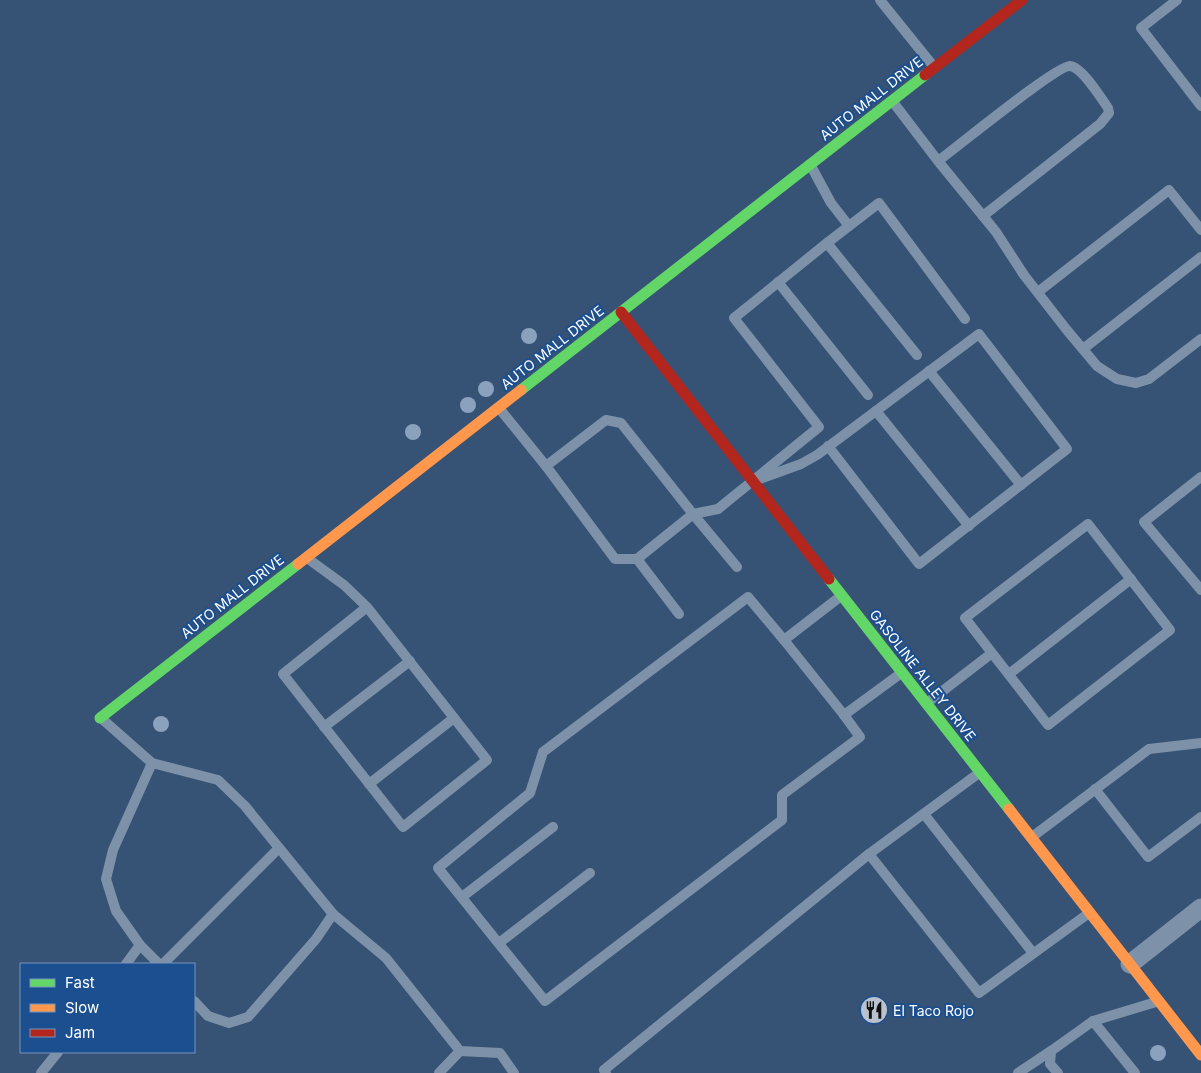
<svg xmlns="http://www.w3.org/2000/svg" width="1201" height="1073" font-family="Inter,sans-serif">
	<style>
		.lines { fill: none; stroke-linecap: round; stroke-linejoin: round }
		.lane { stroke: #7d92a8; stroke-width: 10 }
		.street { stroke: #7d92a8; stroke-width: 19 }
		.fast { stroke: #63d668; stroke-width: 11 }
		.slow { stroke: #ff974d; stroke-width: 11 }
		.jam { stroke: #b3261e; stroke-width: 11 }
		.tree { fill: #8aa2be }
		.labels { text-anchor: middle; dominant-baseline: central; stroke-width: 4; stroke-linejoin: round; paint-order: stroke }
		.street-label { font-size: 14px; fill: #fff; stroke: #1b4f8f }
		.poi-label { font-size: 14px; fill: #fff; stroke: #1b4f8f; text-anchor: start }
	</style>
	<rect width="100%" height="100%" fill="#365274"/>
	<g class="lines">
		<g class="lane">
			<path d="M880 0 934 67"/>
			<path d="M1177 0 1141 28 1201 106"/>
			<path d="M893 102 938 161 983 216 1100 124 1109 113 1108 108C1101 98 1082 67 1070 66 1057 65 956 148 938 161"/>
			<path d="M811 166 831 203 849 226 879 203 965 319"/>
			<path d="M983 216 996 232 1024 275 1066 329 1097 366 1117 379 1136 383 1149 379 1201 339"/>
			<path d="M849 226 827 243 917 355"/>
			<path d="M778 282 868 395"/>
			<path d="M1038 292 1169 190 1201 230"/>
			<path d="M1083 349 1201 257"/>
			<path d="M929 371 1021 485"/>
			<path d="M499 408 546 466 606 420 621 423 693 514 718 509 819 427 734 318 827 243"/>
			<path d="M876 411 969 526"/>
			<path d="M546 466 615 559H637L693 514 737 567"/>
			<path d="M1201 477 1144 522 1201 590"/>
			<path d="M754 481 801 464 817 455 979 334 1067 449 919 564 828 446"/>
			<path d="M307 558 344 585 367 607 487 760 403 827 283 674 367 607"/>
			<path d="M637 559 679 614"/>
			<path d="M841 596 784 640 844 715 900 674"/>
			<path d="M784 640 748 597 543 752 530 793 438 868 545 1001 782 820V795L860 737 844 715"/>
			<path d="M1009 674 1131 579"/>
			<path d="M927 703 992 653 965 618 1088 524 1170 630 1048 725 992 653"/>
			<path d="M101 718 152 763 218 780 245 806 333 914 316 939 248 1017 229 1023 208 1016 194 1001"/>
			<path d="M324 727 410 661"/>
			<path d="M152 763 113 850 106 879 116 911 140 945 159 964"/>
			<path d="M369 784 454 718"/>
			<path d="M1095 789 1148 857 1201 817"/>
			<path d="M924 814 1033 953"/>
			<path d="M1032 837 1149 749 1201 743"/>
			<path d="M869 854 979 993 1089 913"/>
			<path d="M462 897 553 827"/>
			<path d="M333 914 386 958 460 1051 500 1053 514 1073"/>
			<path d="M499 943 590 873"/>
			<path d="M126 964 140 945"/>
			<path d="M163 964 279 848"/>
			<path d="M1093 1021 1135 1073"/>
			<path d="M41 1073 58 1052"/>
			<path d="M439 1073 460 1051"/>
			<path d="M606 1073 604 1070 869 854 979 773"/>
			<path d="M1018 1073 1051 1051"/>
			<path d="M1058 1073 1050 1064 1051 1051 1093 1021 1156 1002"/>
		</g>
		<path class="street" d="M1130 964 1201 908"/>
		<g class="fast">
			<path d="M521 390 925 75"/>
			<path d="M829 579 1009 809"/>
			<path d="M100 718 298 564"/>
		</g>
		<g class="slow">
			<path d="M298 564 521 390"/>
			<path d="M1009 809 1201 1055"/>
		</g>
		<g class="jam">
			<path d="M925 75 1022 0"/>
			<path d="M621 312 829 579"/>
		</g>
	</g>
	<g class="tree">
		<circle cx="529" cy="336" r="8"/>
		<circle cx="486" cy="389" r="8"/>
		<circle cx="468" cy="405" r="8"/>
		<circle cx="413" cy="432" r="8"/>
		<circle cx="161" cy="724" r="8"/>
		<circle cx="1158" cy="1053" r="8"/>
	</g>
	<defs>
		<symbol id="restaurant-disc" viewBox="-11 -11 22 22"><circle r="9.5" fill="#b9c2ce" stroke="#1b4f8f"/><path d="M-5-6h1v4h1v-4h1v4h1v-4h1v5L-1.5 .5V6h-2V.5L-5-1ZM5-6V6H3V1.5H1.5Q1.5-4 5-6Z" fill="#111"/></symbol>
	</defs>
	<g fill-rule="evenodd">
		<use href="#restaurant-disc" x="858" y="994" width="32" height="32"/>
	</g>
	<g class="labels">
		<g class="street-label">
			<text transform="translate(871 98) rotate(-38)">AUTO MALL DRIVE</text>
			<text transform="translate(552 347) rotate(-38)">AUTO MALL DRIVE</text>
			<text transform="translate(232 596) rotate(-38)">AUTO MALL DRIVE</text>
			<text transform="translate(923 675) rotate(52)">GASOLINE ALLEY DRIVE</text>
		</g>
		<g class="poi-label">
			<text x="893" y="1010">El Taco Rojo</text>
		</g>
	</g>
	<rect x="20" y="963" width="175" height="90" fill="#1b4f8f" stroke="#7695bc"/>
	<rect x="30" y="979" width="25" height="8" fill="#63d668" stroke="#7695bc"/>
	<text x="65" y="988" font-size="15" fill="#ffffff">Fast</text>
	<rect x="30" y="1004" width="25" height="8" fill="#ff974d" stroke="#7695bc"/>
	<text x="65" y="1013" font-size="15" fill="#ffffff">Slow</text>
	<rect x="30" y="1029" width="25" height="8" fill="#b3261e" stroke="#7695bc"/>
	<text x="65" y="1038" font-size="15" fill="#ffffff">Jam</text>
</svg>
